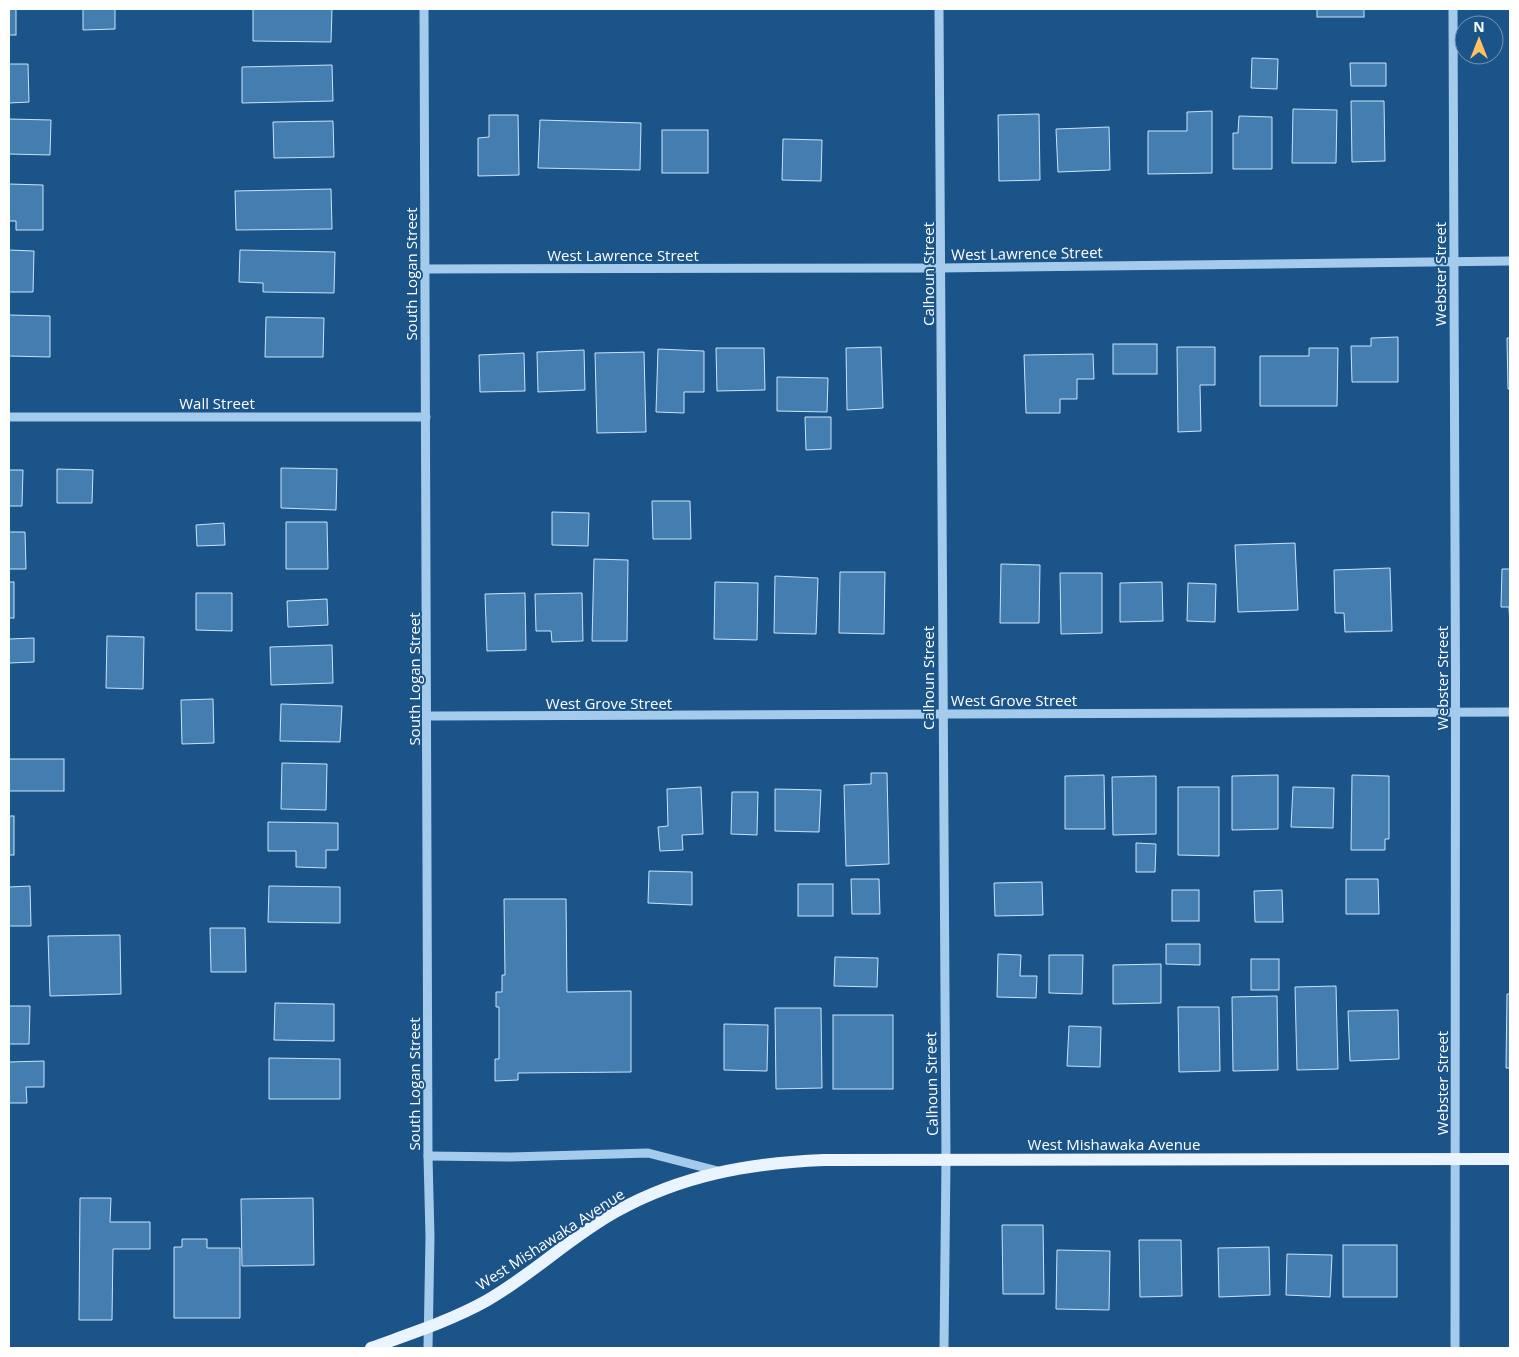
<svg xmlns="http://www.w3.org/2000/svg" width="1519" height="1357" font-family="'Open Sans',sans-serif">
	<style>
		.building { fill: #447eb1; stroke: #c9e3f9 }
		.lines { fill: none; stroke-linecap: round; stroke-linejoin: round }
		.minor { stroke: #a4cbec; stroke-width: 9 }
		.major { stroke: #e9f4ff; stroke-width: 12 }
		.labels { text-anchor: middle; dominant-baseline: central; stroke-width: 4; stroke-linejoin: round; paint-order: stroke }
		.street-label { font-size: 15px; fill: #fff; stroke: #1b5488 }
	</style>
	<rect width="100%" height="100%" fill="#1b5488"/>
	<g class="building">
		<rect x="9" y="9" width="7" height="26"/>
		<path d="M83 9H115V29L83 30Z"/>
		<path d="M253 9H332L331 42 253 41Z"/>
		<rect x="1317" y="9" width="47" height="8"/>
		<path d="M1252 58 1278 59 1277 89 1251 88Z"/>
		<path d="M1350 63H1386V86H1351Z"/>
		<path d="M9 64H28L29 102 9 103Z"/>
		<path d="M332 65 333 101 242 103V67Z"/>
		<path d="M1351 101H1384L1385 161 1352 162Z"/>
		<path d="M1293 109 1337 110 1336 163H1292Z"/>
		<path d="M1212 111V173L1148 174V131H1187V112Z"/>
		<path d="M1039 114 1040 180 999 181 998 115Z"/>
		<path d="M489 115H518L519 175 478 176V138L489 137Z"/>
		<path d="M1239 116 1272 117V169H1233V133H1238Z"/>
		<path d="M9 119 51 120 50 155 9 154Z"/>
		<path d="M540 120 641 123 640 170 538 168Z"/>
		<path d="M333 121 334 157 274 158 273 122Z"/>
		<path d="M1109 127 1110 170 1058 172 1056 129Z"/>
		<rect x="662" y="130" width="46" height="43"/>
		<path d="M783 139 822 140 821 181 782 180Z"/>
		<path d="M9 184 43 185V230H16V221H9Z"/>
		<path d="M331 189 332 229 236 230 235 191Z"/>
		<path d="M9 250 34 251 33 292H9Z"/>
		<path d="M240 250 335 252 334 293 263 292V283L239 282Z"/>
		<path d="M9 315 50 316V357L9 356Z"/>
		<path d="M266 317 324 318 323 357H265Z"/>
		<path d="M1398 337V382H1352L1351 346H1371V338Z"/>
		<path d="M1507 338H1510V389H1508Z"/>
		<rect x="1113" y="344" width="44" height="30"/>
		<path d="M881 347 883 408 847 410 846 348Z"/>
		<path d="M1177 347H1215V385H1200L1201 431 1178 432Z"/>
		<path d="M716 348H764L765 390 717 391Z"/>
		<path d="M1309 348H1338L1337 406H1260V356H1309Z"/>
		<path d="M658 349 704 351V392H684V413L656 412Z"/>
		<path d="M584 350 585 390 538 392 537 352Z"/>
		<path d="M644 352 646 432 597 433 595 353Z"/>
		<path d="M524 353 525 391 480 392 479 355Z"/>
		<path d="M1093 354 1094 379H1077V399H1060V413H1026L1024 355Z"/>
		<path d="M777 377 828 378 827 412 777 411Z"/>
		<path d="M805 417H831V449L806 450Z"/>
		<path d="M281 468 337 469 336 510 281 508Z"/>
		<path d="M57 469 93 470 92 503H57Z"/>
		<path d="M9 470H23L22 506H9Z"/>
		<path d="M652 501H690L691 539H653Z"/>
		<path d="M552 512 589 513 588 546 552 545Z"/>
		<path d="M286 522H327L328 569H286Z"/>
		<path d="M224 523 225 545 197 546 196 525Z"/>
		<path d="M9 532H25L26 569H9Z"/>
		<path d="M1295 543 1298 610 1238 612 1235 545Z"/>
		<path d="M594 559 628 560 627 641H592Z"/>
		<path d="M1001 564 1040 565 1039 623H1000Z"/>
		<path d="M1390 568 1392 631 1345 632 1344 613H1335L1334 570Z"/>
		<path d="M1502 569H1510V626L1509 607H1501Z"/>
		<path d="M840 572H885L884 634 839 633Z"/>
		<path d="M1060 573H1102V633L1061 634Z"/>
		<path d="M775 576 818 578 816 634 774 633Z"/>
		<rect x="9" y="582" width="5" height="36"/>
		<path d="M715 582 758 583 757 640 714 639Z"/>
		<path d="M1162 582 1163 621 1120 622V583Z"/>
		<path d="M1188 583 1216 584 1215 622 1187 621Z"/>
		<path d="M196 593H232V631L196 630Z"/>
		<path d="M525 593 526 650 487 651 485 594Z"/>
		<path d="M582 593 583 641 552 642 551 631H536L535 594Z"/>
		<path d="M327 599 328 625 288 627 287 601Z"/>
		<path d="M107 636 144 637 143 689 106 688Z"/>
		<path d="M34 638V662L9 663V639Z"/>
		<path d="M332 645 333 683 271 685 270 647Z"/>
		<path d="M213 699 214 743 182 744 181 700Z"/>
		<path d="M281 704 342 706 340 742 280 741Z"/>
		<rect x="9" y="759" width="55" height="32"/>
		<path d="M282 763 327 764 326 810 281 809Z"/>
		<path d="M871 773H887L889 864 846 866 844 785 871 784Z"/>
		<path d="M1104 775 1105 829H1065V776Z"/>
		<path d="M1278 775V829L1232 830V776Z"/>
		<path d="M1352 775 1389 776V839H1385V850H1351Z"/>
		<path d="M1156 776V834L1113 835 1112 777Z"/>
		<path d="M701 787 703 834 682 835 683 850 660 851 658 827 668 826 667 789Z"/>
		<path d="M1178 787H1219V856L1178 855Z"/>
		<path d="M1293 787 1334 788 1333 828 1291 827Z"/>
		<path d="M775 789 821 790 819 832 775 831Z"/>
		<path d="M732 792H758L757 835 731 834Z"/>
		<rect x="9" y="816" width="5" height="39"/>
		<path d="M268 822 338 823V850H326V868L296 867V851H268Z"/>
		<path d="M1136 843 1156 844 1155 872H1136Z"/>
		<path d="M649 871 692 872V905L648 903Z"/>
		<path d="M851 879H879L880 914H852Z"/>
		<path d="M1346 879H1378L1379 914H1346Z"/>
		<path d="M1042 882 1043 915 995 916 994 883Z"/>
		<rect x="798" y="884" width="35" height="32"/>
		<path d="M30 886 31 926H9V887Z"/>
		<path d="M269 886 340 887V923L268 922Z"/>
		<rect x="1172" y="890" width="27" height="31"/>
		<path d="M1282 890 1283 922H1255L1254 891Z"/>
		<path d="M504 899H566L567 992 631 991V1072L518 1073V1080L495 1081V1059H499V1007H496V992H502V975H505Z"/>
		<path d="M210 928H245L246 972H211Z"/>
		<path d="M120 935 121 994 50 996 48 936Z"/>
		<path d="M1166 944H1200V965L1166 964Z"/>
		<path d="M998 954 1021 955 1020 976H1037L1036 998 997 997Z"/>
		<path d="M1049 955H1083L1082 994 1049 993Z"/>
		<path d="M835 957 878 958 877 987 834 986Z"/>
		<rect x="1251" y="959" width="28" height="31"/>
		<path d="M1161 964V1003L1113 1004V965Z"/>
		<path d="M1336 986 1338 1069 1297 1070 1295 987Z"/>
		<path d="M1507 994H1510V1068H1506Z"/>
		<path d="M1277 996 1278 1070 1233 1071 1232 997Z"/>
		<path d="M275 1003 334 1004V1041L274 1040Z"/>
		<path d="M9 1006H30L29 1044H9Z"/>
		<path d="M1178 1007H1219L1220 1071 1179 1072Z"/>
		<path d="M775 1008H821L822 1088 776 1089Z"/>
		<path d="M1398 1010 1399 1059 1350 1061 1348 1011Z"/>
		<rect x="833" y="1015" width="60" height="74"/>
		<path d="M724 1024 768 1025 767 1071 724 1070Z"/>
		<path d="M1069 1026 1101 1027 1100 1067 1067 1066Z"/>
		<path d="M269 1058 340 1059V1099H269Z"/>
		<path d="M44 1061V1087H26L27 1103H9V1062Z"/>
		<path d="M80 1198H111L110 1222H150V1249H113L112 1320H79Z"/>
		<path d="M313 1198 314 1265 242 1266 241 1199Z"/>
		<path d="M1002 1225H1043L1044 1294H1003Z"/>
		<path d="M182 1239H207V1248H240V1318H174V1247H182Z"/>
		<path d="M1139 1240H1181L1182 1296 1140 1297Z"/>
		<rect x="1343" y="1245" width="54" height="52"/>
		<path d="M1269 1247 1270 1295 1219 1297 1218 1248Z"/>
		<path d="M1057 1250 1110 1251 1109 1310 1056 1309Z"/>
		<path d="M1287 1254 1332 1255 1330 1297 1286 1295Z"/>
	</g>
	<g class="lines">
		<g class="minor">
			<path d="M424 9 428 1156 430 1237 428 1348"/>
			<path d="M939 9 946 1160 944 1348"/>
			<path d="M1453 9C1456 455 1456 902 1455 1348"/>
			<path d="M425 269 941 268 1510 261"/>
			<path d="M9 417H426"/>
			<path d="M428 716 1510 712"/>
			<path d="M428 1156 511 1157 648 1153 718 1171"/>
		</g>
		<path class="major" d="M371 1348C409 1334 450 1321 486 1301 532 1275 571 1236 617 1211 682 1175 750 1163 824 1160L1510 1159"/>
	</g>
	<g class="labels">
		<g class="street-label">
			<text transform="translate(1027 253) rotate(-1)">West Lawrence Street</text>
			<text x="623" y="255">West Lawrence Street</text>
			<text transform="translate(411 274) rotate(-90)">South Logan Street</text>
			<text transform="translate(928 274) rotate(-90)">Calhoun Street</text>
			<text transform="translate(1440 274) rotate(-90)">Webster Street</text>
			<text x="217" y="403">Wall Street</text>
			<text transform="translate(928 678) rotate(-90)">Calhoun Street</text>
			<text transform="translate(1442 678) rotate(-90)">Webster Street</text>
			<text transform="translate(414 679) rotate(-90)">South Logan Street</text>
			<text x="1014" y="700">West Grove Street</text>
			<text x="609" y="703">West Grove Street</text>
			<text transform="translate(1442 1083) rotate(-90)">Webster Street</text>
			<text transform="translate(414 1084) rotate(-90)">South Logan Street</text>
			<text transform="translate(931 1084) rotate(-91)">Calhoun Street</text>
			<text x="1114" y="1144">West Mishawaka Avenue</text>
			<text transform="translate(550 1239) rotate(-33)">West Mishawaka Avenue</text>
		</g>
	</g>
	<rect width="1519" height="1357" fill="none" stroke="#ffffff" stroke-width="20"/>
	<g transform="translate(1479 40)"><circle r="24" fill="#1b5488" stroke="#7698b8"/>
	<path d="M0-4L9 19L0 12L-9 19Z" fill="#fdc261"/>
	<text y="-8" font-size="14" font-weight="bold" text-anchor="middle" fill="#ffffff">N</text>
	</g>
</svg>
